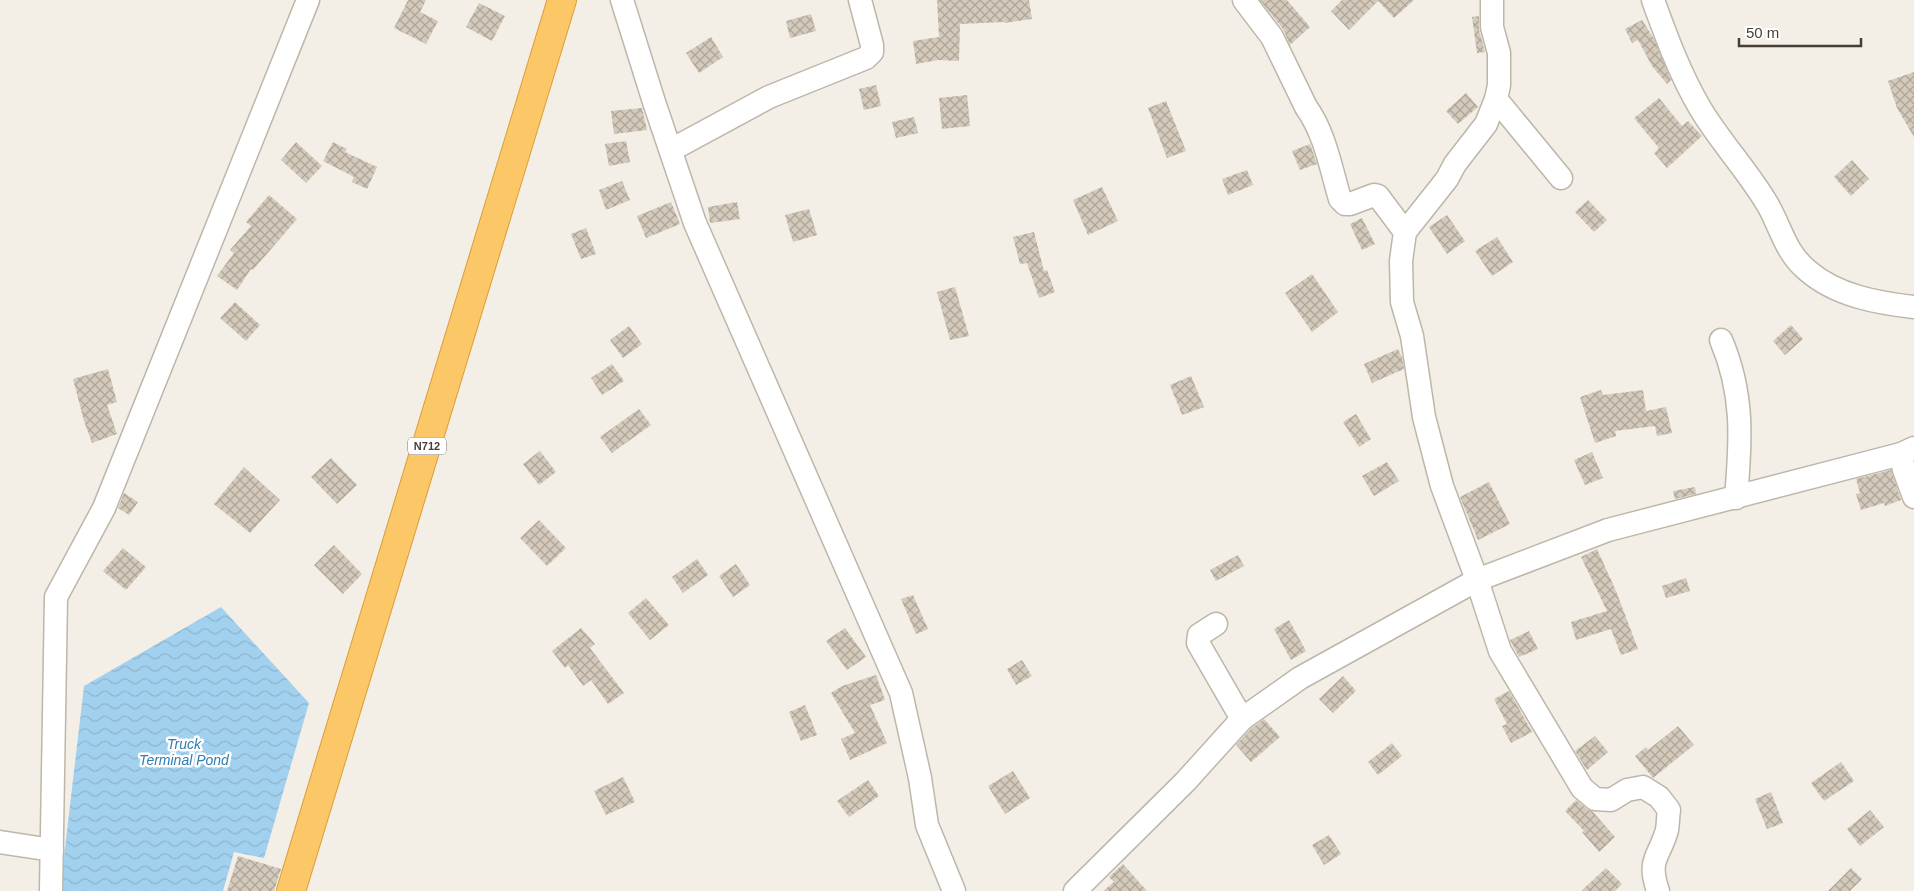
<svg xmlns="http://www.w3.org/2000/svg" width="1914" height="891" font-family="Helvetica,sans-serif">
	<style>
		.water { fill: url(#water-waves) }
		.building { fill: url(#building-cross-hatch) }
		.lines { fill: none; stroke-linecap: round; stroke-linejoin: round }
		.minor-casing { stroke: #beb6a9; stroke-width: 25 }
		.highway-casing { stroke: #dc9c37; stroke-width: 30 }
		.minor { stroke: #fff; stroke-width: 22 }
		.highway { stroke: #fcc867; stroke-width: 28 }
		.labels { text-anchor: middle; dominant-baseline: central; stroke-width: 5; stroke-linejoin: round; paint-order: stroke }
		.shield { fill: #fff; stroke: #7d7972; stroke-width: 1 }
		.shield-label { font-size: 11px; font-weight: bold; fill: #453f35 }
		.water-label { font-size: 14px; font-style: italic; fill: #2f7cb0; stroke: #fff }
	</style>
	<defs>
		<pattern id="water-waves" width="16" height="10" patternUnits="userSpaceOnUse" patternTransform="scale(1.25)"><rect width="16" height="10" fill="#a2d1ef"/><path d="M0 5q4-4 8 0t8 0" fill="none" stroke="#8db4ce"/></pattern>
		<pattern id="building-cross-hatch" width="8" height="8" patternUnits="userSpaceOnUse" patternTransform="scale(1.25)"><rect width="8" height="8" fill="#d4cabb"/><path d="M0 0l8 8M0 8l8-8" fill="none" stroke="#aea599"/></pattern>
	</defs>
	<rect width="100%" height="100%" fill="#f3efe6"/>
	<path class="water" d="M221 607 309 703 264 858 234 852 223 891H60L84 686Z"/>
	<g class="building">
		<path d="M408 0H426L420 12 438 21 426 44 394 28Z"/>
		<path d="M937 0H1029L1032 19 1004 23V22L960 24 959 61 938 60 916 64 913 41 939 37Z"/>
		<path d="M1260 0H1287L1310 27 1290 45 1283 29Z"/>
		<path d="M1342 0H1414L1394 18 1378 1 1349 30 1331 11Z"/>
		<path d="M479 3 505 16 492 41 466 27Z"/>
		<path d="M811 14 816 31 790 38 786 21Z"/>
		<path d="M1479 16V30L1485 52 1477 53 1472 17Z"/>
		<path d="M1642 20 1654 39 1671 80 1667 84 1652 66 1638 40 1632 43 1625 29Z"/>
		<path d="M711 37 723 57 699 73 686 53Z"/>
		<path d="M1914 72V137L1897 108 1888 81Z"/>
		<path d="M876 85 881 106 864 110 859 89Z"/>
		<path d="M1466 93 1478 107 1458 124 1446 111Z"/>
		<path d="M967 95 970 126 942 129 939 98Z"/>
		<path d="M1659 98 1682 126 1688 121 1702 136 1667 168 1654 153 1659 148 1634 118Z"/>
		<path d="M1166 101 1186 151 1167 158 1148 108Z"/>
		<path d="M642 108 647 130 614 134 611 111Z"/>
		<path d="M914 117 918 133 896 138 892 122Z"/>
		<path d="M626 141 630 162 609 166 605 144Z"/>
		<path d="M296 142 322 166 306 183 281 160Z"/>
		<path d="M333 142 347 149 345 152 377 167 367 189 352 182 354 177 323 161Z"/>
		<path d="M1310 144 1317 164 1300 170 1292 151Z"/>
		<path d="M1852 160 1869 179 1851 196 1834 177Z"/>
		<path d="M1247 170 1253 185 1228 195 1222 179Z"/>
		<path d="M622 181 630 200 606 210 599 190Z"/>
		<path d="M1102 187 1118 221 1088 235 1073 200Z"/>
		<path d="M269 195 297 219 253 270 251 269 237 290 217 276 234 253 230 250 251 226 246 222Z"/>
		<path d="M1588 200 1607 220 1594 232 1575 212Z"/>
		<path d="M671 202 680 224 646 238 637 216Z"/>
		<path d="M737 202 740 219 710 223 708 207Z"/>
		<path d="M809 209 817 235 793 242 785 215Z"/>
		<path d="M1447 215 1465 241 1447 254 1429 227Z"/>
		<path d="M1362 218 1375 244 1362 250 1350 224Z"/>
		<path d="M586 228 596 254 581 259 571 234Z"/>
		<path d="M1034 232 1044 271 1047 270 1055 292 1039 298 1027 263 1020 264 1013 237Z"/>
		<path d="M1497 237 1513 262 1492 276 1475 251Z"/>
		<path d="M1312 274 1338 312 1312 332 1285 293Z"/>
		<path d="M955 287 969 336 950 340 937 292Z"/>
		<path d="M235 302 260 325 246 341 220 318Z"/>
		<path d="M1791 325 1803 339 1785 355 1773 341Z"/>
		<path d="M629 326 642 344 623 358 610 340Z"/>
		<path d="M1398 349 1402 357 1404 369 1372 383 1364 364Z"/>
		<path d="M612 364 624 381 602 395 591 378Z"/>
		<path d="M108 369 117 402 107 405 117 434 92 443 84 421 73 379Z"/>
		<path d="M1191 376 1204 407 1182 415 1170 385Z"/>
		<path d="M1601 390 1603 395 1643 390 1646 411 1666 407 1672 433 1657 436 1655 426 1615 431 1616 436 1595 443 1580 397Z"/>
		<path d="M639 409 651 425 612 453 600 437Z"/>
		<path d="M1356 414 1371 439 1359 447 1343 422Z"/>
		<path d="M540 451 556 472 539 485 523 464Z"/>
		<path d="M1592 452 1603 478 1585 485 1574 460Z"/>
		<path d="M331 458 357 485 337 504 311 477Z"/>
		<path d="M1387 462 1399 481 1374 496 1362 476Z"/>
		<path d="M244 467 280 500 250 533 214 504Z"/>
		<path d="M1891 470 1901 500 1885 506 1884 503 1861 510 1856 494 1860 493 1856 479Z"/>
		<path d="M1489 482 1510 524 1478 540 1460 497Z"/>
		<path d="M1695 487 1696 494 1675 499 1673 491Z"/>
		<path d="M124 493 138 502 129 515 118 508Z"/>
		<path d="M539 520 566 548 547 566 520 538Z"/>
		<path d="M334 545 362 574 343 594 314 565Z"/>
		<path d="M123 548 146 567 126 590 103 571Z"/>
		<path d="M1597 549 1616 591 1638 649 1621 655 1611 629 1576 640 1571 622 1607 611 1581 557Z"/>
		<path d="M1238 555 1244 566 1216 581 1210 570Z"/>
		<path d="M697 559 708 575 683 593 672 577Z"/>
		<path d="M736 564 750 585 733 597 719 576Z"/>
		<path d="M1686 578 1690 591 1666 598 1662 586Z"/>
		<path d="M913 595 928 629 916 634 901 599Z"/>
		<path d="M646 598 669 625 650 640 628 613Z"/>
		<path d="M1289 620 1306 651 1291 660 1274 629Z"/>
		<path d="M581 628 595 644 590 648 624 693 608 704 591 680 583 686 568 665 565 668 552 651Z"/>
		<path d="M845 628 866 657 847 670 826 641Z"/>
		<path d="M1529 631 1538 649 1519 657 1510 640Z"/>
		<path d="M1022 660 1032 676 1016 685 1007 669Z"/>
		<path d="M876 675 885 700 870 705 887 743 850 760 841 739 855 733 831 693 842 686Z"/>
		<path d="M1343 676 1356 691 1333 713 1319 699Z"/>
		<path d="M1509 691 1532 732 1511 743 1502 726 1507 724 1494 699Z"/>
		<path d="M805 705 817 735 801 741 789 712Z"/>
		<path d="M1264 719 1280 737 1251 762 1236 745 1251 729Z"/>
		<path d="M1678 726 1694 745 1653 778 1635 756 1646 747 1648 750Z"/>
		<path d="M1595 736 1608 752 1587 770 1575 751Z"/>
		<path d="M1392 743 1402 756 1378 775 1368 762Z"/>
		<path d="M1841 762 1854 781 1824 801 1811 783Z"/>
		<path d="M1013 771 1030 798 1005 814 988 786Z"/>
		<path d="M623 777 635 802 606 815 594 791Z"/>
		<path d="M868 780 879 796 849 817 837 801Z"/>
		<path d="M1771 792 1783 823 1767 829 1755 799Z"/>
		<path d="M1576 800 1587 809 1593 812 1615 837 1599 852 1582 832 1584 831 1565 811Z"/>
		<path d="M1870 810 1884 827 1860 846 1847 829Z"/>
		<path d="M1329 835 1341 854 1324 865 1312 845Z"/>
		<path d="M238 856 281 869 274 891H227Z"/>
		<path d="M1123 864 1147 891H1103L1114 882 1109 877Z"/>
		<path d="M1606 868 1622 884 1615 891H1581Z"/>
		<path d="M1851 868 1862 879 1850 891H1828Z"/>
	</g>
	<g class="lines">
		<defs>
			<g id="minor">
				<path d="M622 0 654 102 695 223 901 693 920 778 927 825 954 891"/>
				<path d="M1244 0 1272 37 1306 107C1325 133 1331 169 1340 199L1345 204H1350L1374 195 1378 196 1405 232 1401 261 1402 302 1412 336 1424 417 1442 486 1477 580 1500 651 1582 788 1595 799 1611 800 1627 790 1643 787 1659 797 1669 810C1668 816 1668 824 1667 830 1659 858 1647 859 1658 891"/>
				<path d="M1653 0C1666 36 1680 74 1700 108 1720 142 1750 173 1769 207 1782 231 1786 253 1808 271 1837 296 1878 303 1914 307"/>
				<path d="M1496 99 1561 178"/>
				<path d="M671 150 769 97 866 58 872 52V45L860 0"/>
				<path d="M1405 232 1447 179 1455 164 1486 124 1496 99 1499 85V53L1492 27V0"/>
				<path d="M1721 340C1744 394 1741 440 1736 498"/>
				<path d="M1901 454 1904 470 1914 497"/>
				<path d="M1216 624 1199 635 1198 643 1242 719"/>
				<path d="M0 842 52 850"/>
				<path d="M51 891 56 597 104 508 308 0"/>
				<path d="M1075 891 1185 782 1242 719 1300 678 1477 580 1608 530 1901 454 1914 448"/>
			</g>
			<path id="highway" d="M291 891 562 0"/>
		</defs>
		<use href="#minor" class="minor-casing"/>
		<use href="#highway" class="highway-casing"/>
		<use href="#minor" class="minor"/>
		<use href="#highway" class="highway"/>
	</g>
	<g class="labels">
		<rect class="shield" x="408" y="437.5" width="38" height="17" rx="4"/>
		<g class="shield-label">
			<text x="427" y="446">N712</text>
		</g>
		<g class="water-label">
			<text x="184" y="744">Truck<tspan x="184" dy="16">Terminal Pond</tspan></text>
		</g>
	</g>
	<path d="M1739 38v8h122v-8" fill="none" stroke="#453f35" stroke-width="2.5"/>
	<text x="1746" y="38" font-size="15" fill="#453f35" stroke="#ffffff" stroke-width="4" paint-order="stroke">50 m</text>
</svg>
